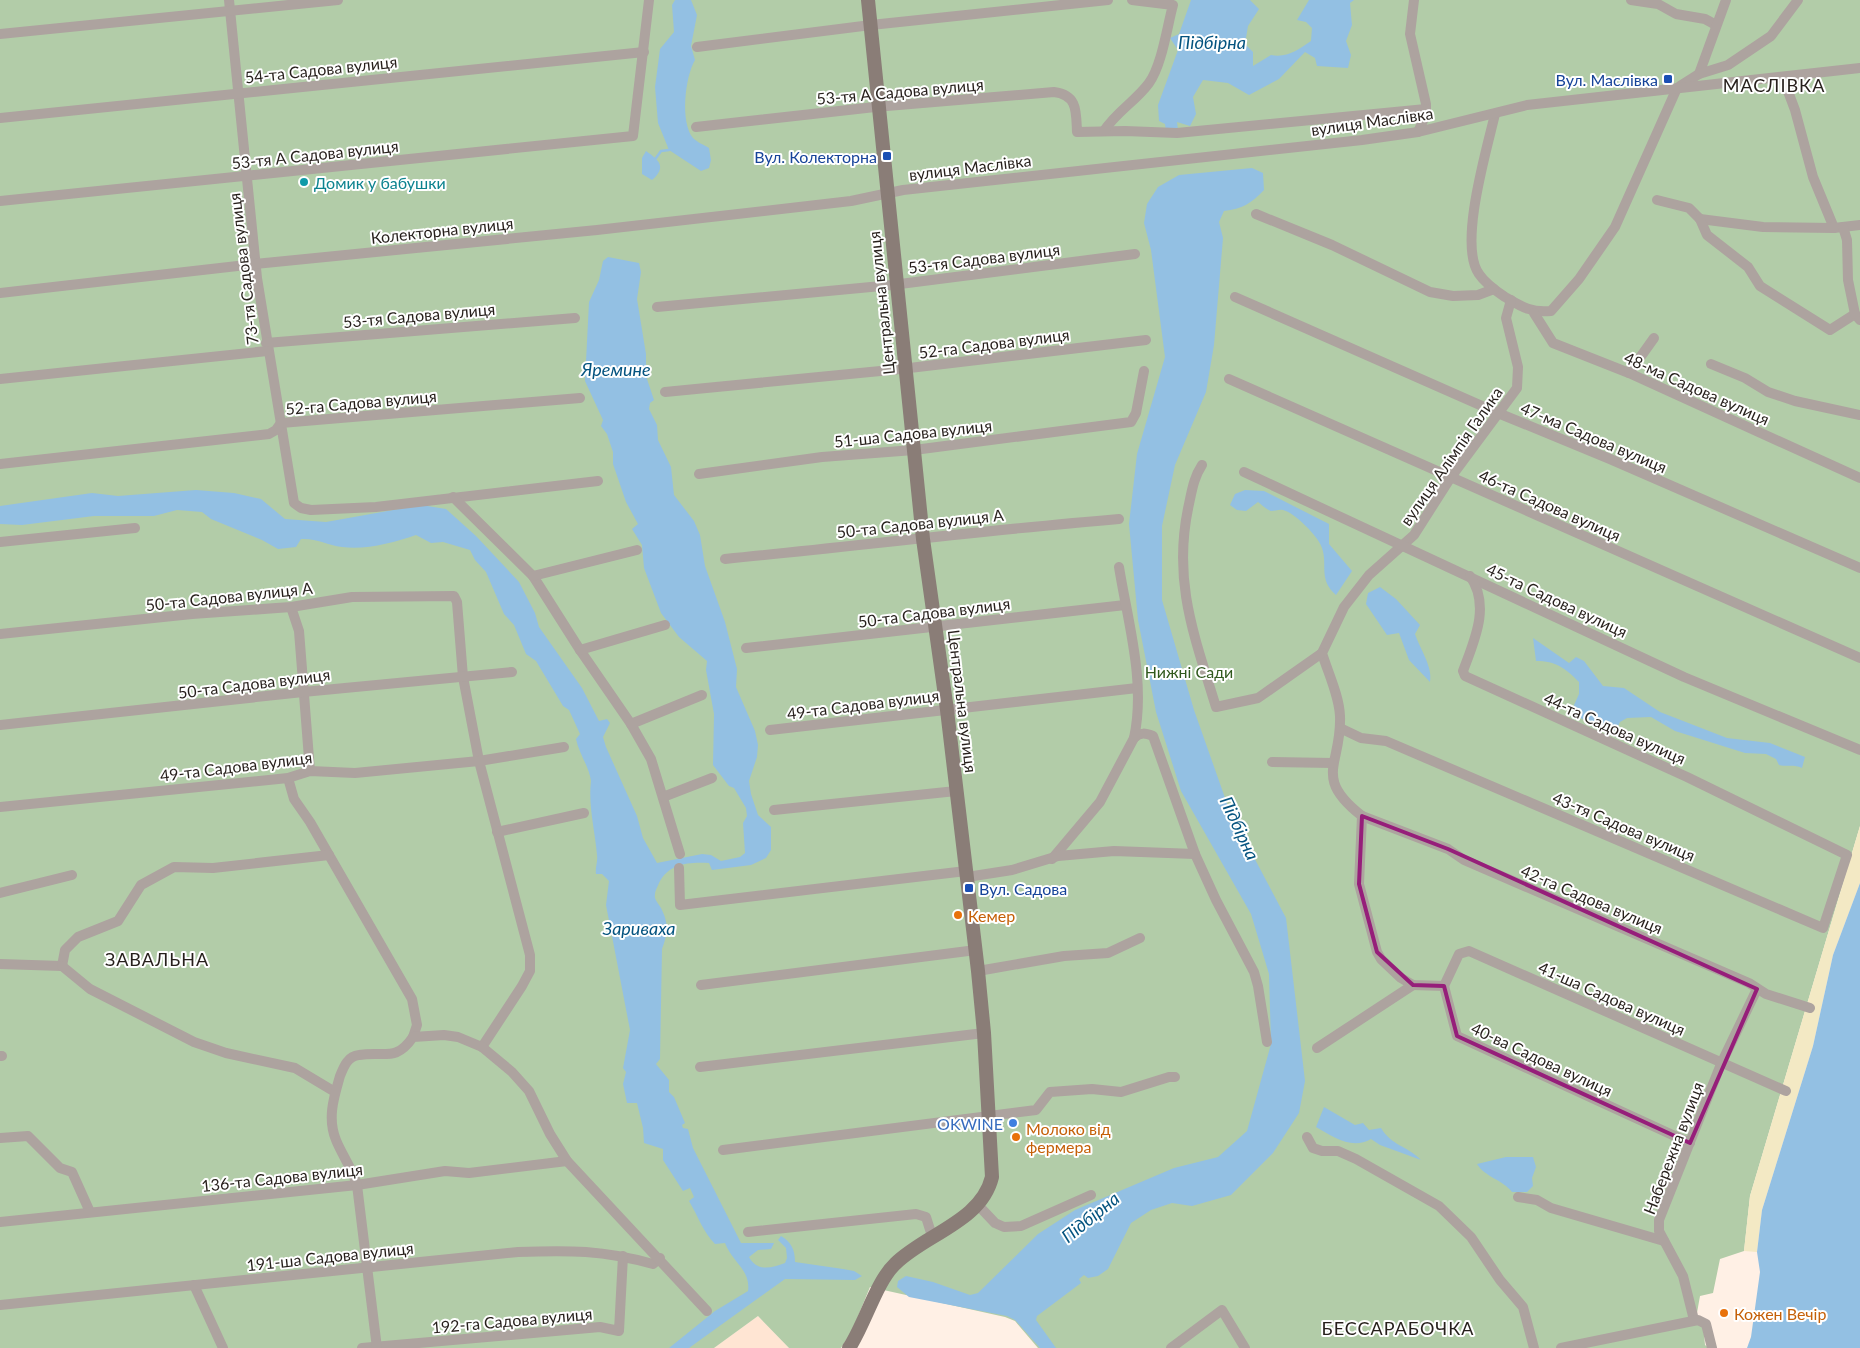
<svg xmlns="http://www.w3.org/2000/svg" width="1860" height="1348" font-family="Lato,sans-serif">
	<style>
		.built { fill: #ffe5d3 }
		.green { fill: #b2cca8 }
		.sand { fill: #f3e9c4 }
		.water { fill: #93c0e3 }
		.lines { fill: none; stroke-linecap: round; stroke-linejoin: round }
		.stream { stroke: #93c0e3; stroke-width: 2.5 }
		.street { stroke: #ada39f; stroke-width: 10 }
		.secondary { stroke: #8a7d77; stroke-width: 14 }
		.marked { fill: none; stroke: #961e7a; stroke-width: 4; stroke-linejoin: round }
		.transit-dot { fill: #1a4fb4; stroke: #fff; stroke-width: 2 }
		.culture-dot { fill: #0f9aa8; stroke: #fff; stroke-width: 2 }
		.food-dot { fill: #e8710a; stroke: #fff; stroke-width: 2 }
		.shop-dot { fill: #3f7fe0; stroke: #fff; stroke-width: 2 }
		.labels { text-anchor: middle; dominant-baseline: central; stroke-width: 4; stroke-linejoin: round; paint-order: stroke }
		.street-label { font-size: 16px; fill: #261f1b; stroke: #fff }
		.transit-label { font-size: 16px; fill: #164399; stroke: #fff; text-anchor: end }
		.culture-label { font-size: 16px; fill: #0d838f; stroke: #fff; text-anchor: start }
		.park-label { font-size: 16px; fill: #30591e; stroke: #fff }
		.food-label { font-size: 16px; fill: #c56008; stroke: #fff; text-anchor: start }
		.shop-label { font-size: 16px; fill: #366cbe; stroke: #fff; text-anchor: end }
		.water-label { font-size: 18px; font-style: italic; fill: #04537f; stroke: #fff }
		.neighbourhood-label { font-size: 18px; letter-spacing: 1px; fill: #261f1b; stroke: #fff }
	</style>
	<rect width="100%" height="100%" fill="#fff0e5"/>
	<path class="built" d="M758 1316 789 1348H714Z"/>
	<path class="green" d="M0 0H1860V826L1750 1196 1744 1251 1720 1259 1713 1293 1700 1296 1695 1324H1703L1705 1345 1709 1348H1038L1015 1321 1005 1317 870 1287 852 1331 841 1348H789L758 1316 714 1348H0Z"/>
	<path class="sand" d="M1860 826V883L1833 955 1813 1046 1762 1210 1757 1252 1744 1251 1750 1196Z"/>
	<g class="water">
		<path d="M675 0H691L697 15 691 46 695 60C685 77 680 122 693 138 697 142 704 145 709 148L711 160 709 168 701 171 669 150 658 123 655 87 660 49 674 32 672 5Z"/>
		<path d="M1191 0H1250L1259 9 1248 26 1245 44 1253 52V66L1271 55C1287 58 1298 50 1311 41L1312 28 1306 22 1297 20 1309 0H1354L1350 3 1352 25 1346 41 1351 55 1348 68 1317 66 1315 58 1305 52 1279 79 1249 95 1228 83 1203 80 1193 97 1196 114 1190 126 1177 122 1178 130 1166 131 1165 124 1159 121 1158 105 1178 50 1170 38 1179 34Z"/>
		<path d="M646 151C659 160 667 167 652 180L642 174V158Z"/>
		<path d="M1252 168 1263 173 1264 190C1252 203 1242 209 1224 211L1219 222 1223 238 1214 345 1206 392 1175 465 1162 526V600L1194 710 1230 812 1286 918 1305 1081 1299 1113 1273 1153 1231 1195 1192 1206 1172 1203 1151 1210 1131 1223 1108 1269 1098 1276 1088 1278 1084 1275 1079 1279 1081 1283 1037 1316 1036 1320 1056 1348H1040L1015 1320 1007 1316 909 1297 897 1287 898 1281 906 1276 933 1282 970 1295 978 1293 1038 1234 1075 1210 1174 1168 1218 1157 1247 1131 1271 1044 1269 974 1251 914 1181 791 1156 712 1138 620 1129 524 1137 454 1165 357 1151 250 1144 223 1147 204 1158 187 1179 175Z"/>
		<path d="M608 257 639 263 641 272 637 299 646 354V376L654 400 650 403 649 409 657 425 658 440 671 467 674 495 694 521 700 535 705 566 725 622 737 669 736 687 755 731 758 745 757 757 749 781 751 794 758 815 771 827V850L766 858 751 865 712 870 709 863C689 862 669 863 659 883 657 888 654 892 655 898 656 901 659 905 661 908 669 924 668 933 662 949L660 1059 656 1064 669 1080V1092L674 1097 685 1123 682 1125 683 1128 688 1129 693 1148 741 1243H774L771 1249 758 1250 749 1257C757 1272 771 1268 785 1263L787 1258 786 1248 778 1240 781 1236C791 1242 795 1249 795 1262L843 1269 854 1271 862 1276 855 1280 785 1279 689 1348H669L715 1311 748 1291C751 1270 732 1262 725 1243L715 1244C703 1232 698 1216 689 1201L694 1197 690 1188 683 1191 663 1160V1149L644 1143 643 1128 637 1103H627L623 1084 626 1072 623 1068 630 1030 606 905 609 881 602 874H596C595 867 598 862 597 855 595 831 588 805 591 781 589 766 579 754 576 739L580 734 569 710 563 706 536 661 526 654 514 625 504 614 486 572 475 560 470 550 443 542 431 543 416 535C393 543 366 550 342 547 327 545 316 538 301 539L296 547 278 549 262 540 211 519 202 512 177 510 154 516H94L22 525 0 524V506L92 493 118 496 196 490 234 493 261 499 285 519 326 522 421 505 446 509 476 536 519 582 535 613 539 627 582 688 599 721 607 719 610 723 603 737 606 747 637 816 643 838 657 863 702 854 711 855 721 861 740 857 745 853 743 823 747 816 746 808 734 788 729 786 713 765 714 714 706 670 707 661 679 637 661 613 644 568 642 545 632 529 638 524 626 502 613 464V452L607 434 601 426 603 420 585 381 589 302 599 280 603 261Z"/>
		<path d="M1245 490 1264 491 1329 524V544L1352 571 1336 595C1318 579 1328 566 1322 548 1319 537 1294 512 1283 510 1279 509 1275 511 1271 511 1267 510 1262 505 1258 502L1246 511 1237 510 1230 505 1235 494Z"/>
		<path d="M1380 587 1396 599 1420 625 1415 634C1420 649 1433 667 1430 682L1409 660 1399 633 1387 635 1366 604 1368 593Z"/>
		<path d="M1533 638 1569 663 1576 657 1584 661 1603 686 1624 688 1660 712 1727 738 1770 743 1805 757 1802 768C1794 764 1788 767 1779 765L1776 759 1766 754 1745 753 1675 731 1651 717 1627 718 1620 722 1616 730 1604 731 1577 716 1574 705 1579 694V682C1565 668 1556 661 1536 661Z"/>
		<path d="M1860 883V1348H1747L1751 1337 1760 1272 1757 1252 1762 1210 1813 1046 1833 955Z"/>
		<path d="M1324 1107 1355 1125 1363 1123 1369 1130 1381 1128C1392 1146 1406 1145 1421 1160L1380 1145 1371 1139C1352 1150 1333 1137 1316 1127Z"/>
		<path d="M1506 1157H1533L1536 1167 1532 1178 1533 1186 1527 1192H1512C1503 1180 1485 1177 1477 1164Z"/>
	</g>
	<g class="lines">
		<path class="stream" d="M656 158 661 151 669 150"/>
		<g class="street">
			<path d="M229 0 257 278 294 503 301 508 311 510 376 507 598 481"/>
			<path d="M1414 0 1410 34 1426 104V114L1418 132"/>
			<path d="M1631 0 1658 4 1676 14 1705 19 1716 25"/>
			<path d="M0 34 338 0"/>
			<path d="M697 47 871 25 1108 0"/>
			<path d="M1699 74 1726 0"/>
			<path d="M1783 78 1795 110 1813 177 1834 228"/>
			<path d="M1680 86 1699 74 1728 65 1771 36 1798 0"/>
			<path d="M1495 114C1487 149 1458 245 1479 274 1485 283 1496 291 1505 297 1522 307 1531 313 1551 311L1579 279 1615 227 1677 88"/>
			<path d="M0 118 644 52"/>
			<path d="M696 127 875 107 1054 92C1078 95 1076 112 1077 132L1125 131 1177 133 1426 109"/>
			<path d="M1104 131C1116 112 1136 101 1149 83 1162 65 1167 27 1173 5L1132 0"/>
			<path d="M1657 200 1689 208 1700 219 1763 227 1834 228 1860 225"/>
			<path d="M0 201 633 136 649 0"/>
			<path d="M1256 214 1332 245 1430 292 1453 296 1478 295 1494 289"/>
			<path d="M1700 219 1707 235 1748 267 1760 286 1830 330 1855 314 1860 320"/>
			<path d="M1843 227 1847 240 1848 280 1855 314"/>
			<path d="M0 293 255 264 597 230 851 201 903 190 1362 140 1418 132 1527 105 1860 68"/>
			<path d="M1235 297 1498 413 1610 459 1860 568"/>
			<path d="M1511 300 1506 318 1518 367 1517 388 1451 477 1414 535 1369 575 1344 607 1322 653C1328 673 1339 695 1340 716 1342 765 1312 777 1362 816L1359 884 1377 952 1381 959 1401 978 1413 985 1444 986 1457 1036 1690 1143"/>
			<path d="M657 307 892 285 1135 254"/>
			<path d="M1534 313 1553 343 1629 373 1860 478"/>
			<path d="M266 343 575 318"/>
			<path d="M1711 364 1745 378 1768 392 1795 401 1860 415"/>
			<path d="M1629 373 1654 338"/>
			<path d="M0 379 267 351"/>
			<path d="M1229 379 1860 658"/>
			<path d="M665 392 901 369 1146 340"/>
			<path d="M0 464 269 434 276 430 281 423 580 398"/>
			<path d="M1202 465C1194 477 1192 490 1189 504 1172 580 1194 635 1216 707L1258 698 1322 653"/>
			<path d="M1244 472 1684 677 1860 750"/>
			<path d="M699 474 822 457 914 450 1131 422 1136 413 1144 371"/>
			<path d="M453 497 533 576 580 650 631 724 651 759 680 854"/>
			<path d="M0 542 135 528"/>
			<path d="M725 559C857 546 987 530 1119 519"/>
			<path d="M533 576 637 550"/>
			<path d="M291 607 299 631 310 771"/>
			<path d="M0 634 192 614 291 607 352 597 454 596 457 602 463 677 479 761 530 955V971L522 986 482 1047"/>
			<path d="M746 648 1125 605"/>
			<path d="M580 650 665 625"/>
			<path d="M631 724 702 695"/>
			<path d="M0 725 303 692 512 672"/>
			<path d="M1340 728 1361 738 1386 741 1823 928 1847 855 1687 777 1465 676 1463 671C1474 641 1491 606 1470 576"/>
			<path d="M770 730 1137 688"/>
			<path d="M1134 738C1141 732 1145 733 1153 736L1195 854 1216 900 1254 972 1258 986 1267 1042"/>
			<path d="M1272 762 1333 763"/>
			<path d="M288 778 294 799 310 822 412 999 417 1025 413 1037"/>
			<path d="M663 797 712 778"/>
			<path d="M0 807 288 778 310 771 355 773 479 761 564 747"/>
			<path d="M774 810 956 791"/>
			<path d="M1362 816 1448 849 1464 860 1749 983 1766 994 1810 1008"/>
			<path d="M497 832 584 813"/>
			<path d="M1052 859 1100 802 1134 738C1146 682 1128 623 1119 567"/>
			<path d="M679 868 680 905 966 871"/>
			<path d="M967 877 1012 870 1058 856 1114 851 1195 854"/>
			<path d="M0 893 72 875"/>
			<path d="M0 964 62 966"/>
			<path d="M62 966 65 950 78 937 118 921 141 885 174 867 213 868 329 855"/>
			<path d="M62 966 90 989 194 1042 226 1053 295 1068 335 1092"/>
			<path d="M978 971 1064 956 1108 953 1140 938"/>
			<path d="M701 985 976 950"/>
			<path d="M1444 986 1459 954 1469 951 1786 1091"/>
			<path d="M1317 1048 1413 985"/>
			<path d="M0 1056H2"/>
			<path d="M700 1067 984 1033"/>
			<path d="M1307 1137 1313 1148 1322 1151H1338L1356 1159 1439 1206 1471 1237 1500 1280 1523 1307 1534 1348"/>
			<path d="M0 1138 28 1136 60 1168 72 1172 90 1212"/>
			<path d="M723 1150 1036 1110 1050 1092 1092 1089 1121 1092 1169 1077H1175"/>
			<path d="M1518 1197 1537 1200 1551 1208 1664 1241"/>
			<path d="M978 1205 995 1223 1004 1227 1021 1226 1091 1195"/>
			<path d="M0 1222 357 1185 445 1171 469 1173 567 1161"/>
			<path d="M748 1232 916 1214 926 1217 932 1236"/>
			<path d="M194 1285 223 1348"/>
			<path d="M0 1305 518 1252C569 1250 603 1250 653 1264L660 1258"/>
			<path d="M1694 1320 1683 1276 1659 1231V1220L1721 1064 1757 989"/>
			<path d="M362 1348 600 1327 619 1331 623 1256"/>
			<path d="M377 1348 357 1185C352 1168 342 1155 336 1140 327 1118 334 1097 340 1076 344 1066 348 1056 359 1055 385 1051 396 1062 413 1037L444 1035 458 1037 482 1047 512 1072 529 1091 550 1134 567 1161 707 1311"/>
			<path d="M1171 1348 1222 1310 1245 1348"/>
			<path d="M1561 1348 1698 1320 1706 1324 1712 1348"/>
		</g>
		<path class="secondary" d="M849 1348C865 1324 876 1282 895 1264 925 1234 981 1222 992 1177L984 1033 978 971 947 710 923 539 868 0"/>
	</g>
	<path class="marked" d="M1362 816 1448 849 1757 989 1690 1143 1457 1036 1444 986 1413 985 1377 952 1359 884Z"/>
	<g class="transit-dot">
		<rect x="1663" y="74" width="10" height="10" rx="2.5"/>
		<rect x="882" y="151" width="10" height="10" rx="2.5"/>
		<rect x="964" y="883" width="10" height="10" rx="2.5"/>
	</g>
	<circle class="culture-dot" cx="304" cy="182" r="5"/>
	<g class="food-dot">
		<circle cx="958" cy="915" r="5"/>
		<circle cx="1016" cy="1137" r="5"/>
		<circle cx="1724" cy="1313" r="5"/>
	</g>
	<circle class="shop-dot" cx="1013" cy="1123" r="5"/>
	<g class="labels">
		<g class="street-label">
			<text transform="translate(321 69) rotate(-6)">54-та Садова вулиця</text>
			<text transform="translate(900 91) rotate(-5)">53-тя А Садова вулиця</text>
			<text transform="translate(1372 121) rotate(-8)">вулиця Маслівка</text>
			<text transform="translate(315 154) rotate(-6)">53-тя А Садова вулиця</text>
			<text transform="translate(970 167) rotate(-7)">вулиця Маслівка</text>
			<text transform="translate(442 230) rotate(-6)">Колекторна вулиця</text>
			<text transform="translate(984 258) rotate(-7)">53-тя Садова вулиця</text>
			<text transform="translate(243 269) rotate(-97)">73-тя Садова вулиця</text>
			<text transform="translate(881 303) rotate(-96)">Центральна вулиця</text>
			<text transform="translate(419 315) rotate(-5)">53-тя Садова вулиця</text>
			<text transform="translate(994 343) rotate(-7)">52-га Садова вулиця</text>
			<text transform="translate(1697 388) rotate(24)">48-ма Садова вулиця</text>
			<text transform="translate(361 402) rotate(-5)">52-га Садова вулиця</text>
			<text transform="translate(913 433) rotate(-6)">51-ша Садова вулиця</text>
			<text transform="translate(1594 437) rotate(23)">47-ма Садова вулиця</text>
			<text transform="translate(1451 456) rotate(-55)">вулиця Алімпія Галика</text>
			<text transform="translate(1550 505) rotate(24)">46-та Садова вулиця</text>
			<text transform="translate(920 523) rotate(-6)">50-та Садова вулиця А</text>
			<text transform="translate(229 596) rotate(-6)">50-та Садова вулиця А</text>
			<text transform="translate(1557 600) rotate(25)">45-та Садова вулиця</text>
			<text transform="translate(934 612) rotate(-7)">50-та Садова вулиця</text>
			<text transform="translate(254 683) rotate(-7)">50-та Садова вулиця</text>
			<text transform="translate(963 701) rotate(83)">Центральна вулиця</text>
			<text transform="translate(863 704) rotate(-7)">49-та Садова вулиця</text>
			<text transform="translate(1615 728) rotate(24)">44-та Садова вулиця</text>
			<text transform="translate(236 766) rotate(-7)">49-та Садова вулиця</text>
			<text transform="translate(1624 826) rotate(23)">43-тя Садова вулиця</text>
			<text transform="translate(1592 899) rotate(23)">42-га Садова вулиця</text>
			<text transform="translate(1612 998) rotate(24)">41-ша Садова вулиця</text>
			<text transform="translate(1542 1059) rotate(25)">40-ва Садова вулиця</text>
			<text transform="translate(1673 1148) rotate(-69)">Набережна вулиця</text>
			<text transform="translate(282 1177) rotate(-6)">136-та Садова вулиця</text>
			<text transform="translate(330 1256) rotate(-6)">191-ша Садова вулиця</text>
			<text transform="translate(512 1320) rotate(-5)">192-га Садова вулиця</text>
		</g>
		<g class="transit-label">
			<text x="1658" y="79">Вул. Маслівка</text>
			<text x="877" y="156">Вул. Колекторна</text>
			<text x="979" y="888" text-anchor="start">Вул. Садова</text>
		</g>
		<g class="culture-label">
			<text x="314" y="182">Домик у бабушки</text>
		</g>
		<g class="park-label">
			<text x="1189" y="671">Нижні Сади</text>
		</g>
		<g class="food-label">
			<text x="968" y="915">Кемер</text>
			<text x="1026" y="1128">Молоко від<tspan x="1026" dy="18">фермера</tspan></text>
			<text x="1734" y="1313">Кожен Вечір</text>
		</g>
		<g class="shop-label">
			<text x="1003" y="1123">OKWINE</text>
		</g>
		<g class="water-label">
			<text x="1212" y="42">Підбірна</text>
			<text x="616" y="369">Яремине</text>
			<text transform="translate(1240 828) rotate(65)">Підбірна</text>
			<text x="639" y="928">Зариваха</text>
			<text transform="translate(1090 1217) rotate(-39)">Підбірна</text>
		</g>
		<g class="neighbourhood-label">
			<text x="1774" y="85">МАСЛІВКА</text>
			<text x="157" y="959">ЗАВАЛЬНА</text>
			<text x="1398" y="1328">БЕССАРАБОЧКА</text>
		</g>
	</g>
</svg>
